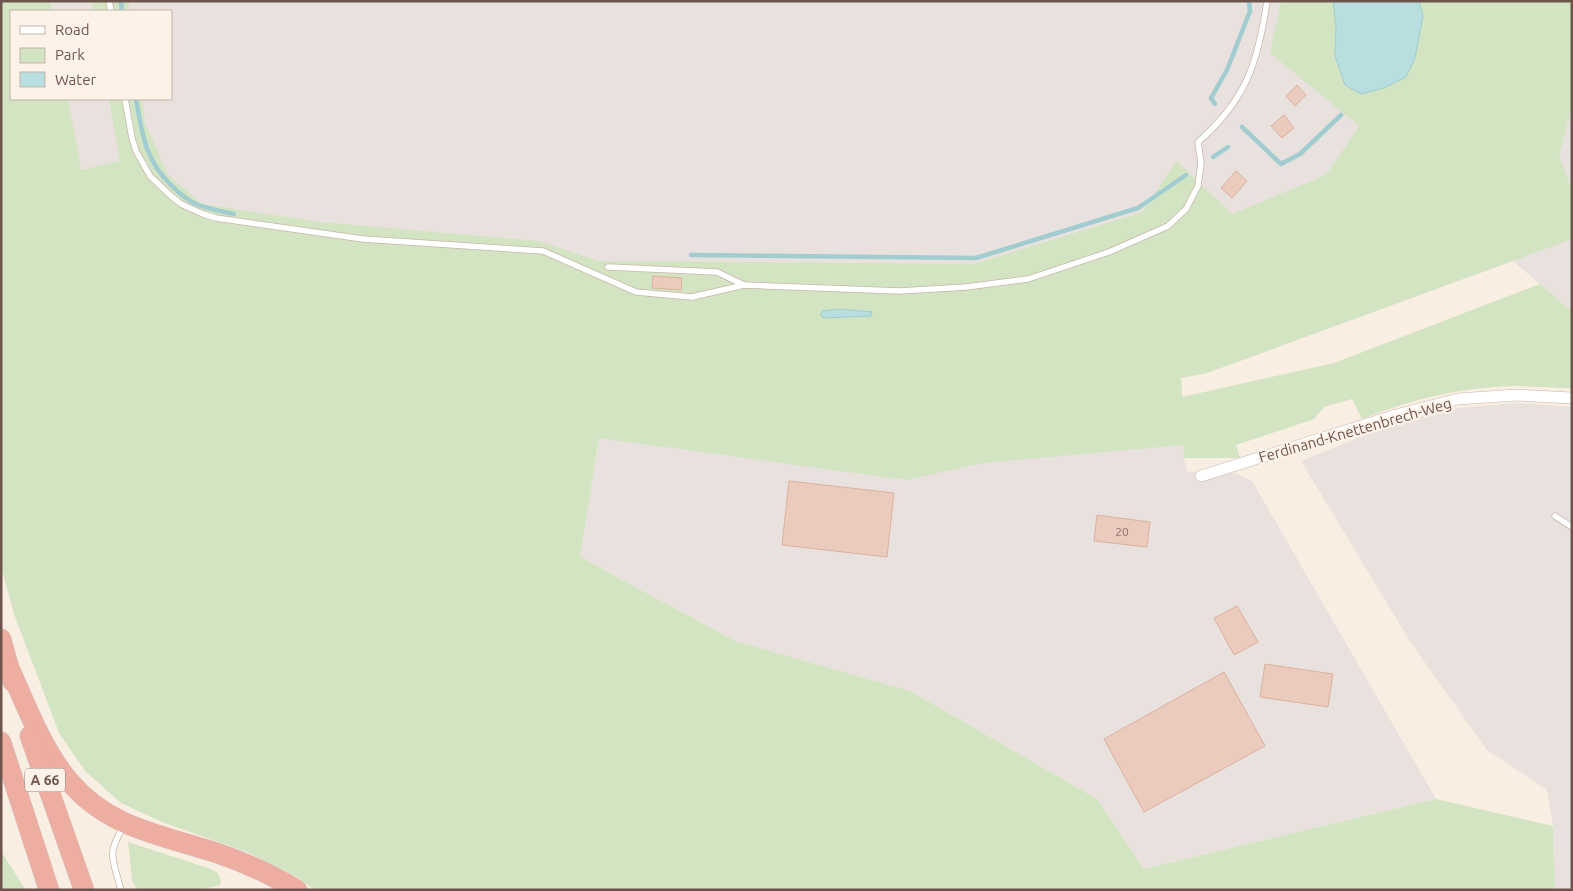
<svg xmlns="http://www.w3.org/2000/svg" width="1573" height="891" font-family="Ubuntu,sans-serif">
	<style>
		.industrial { fill: #e8e1dd; fill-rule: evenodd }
		.green { fill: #d3e4c3 }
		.water { fill: #b9dee0; stroke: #a1cdd0 }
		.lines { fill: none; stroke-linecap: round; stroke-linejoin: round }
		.stream { stroke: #a1cdd0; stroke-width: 4.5 }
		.building { fill: #ebcbbd; stroke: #dcb19f }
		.service-casing { stroke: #c8b5ab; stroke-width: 7 }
		.minor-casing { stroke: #c8b5ab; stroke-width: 12 }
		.motorway-casing { stroke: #d6cfcd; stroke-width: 21 }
		.service { stroke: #fff; stroke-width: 5.5 }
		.minor { stroke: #fff; stroke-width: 11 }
		.motorway { stroke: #edada0; stroke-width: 20 }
		.labels { text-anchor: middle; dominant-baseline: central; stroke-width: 4.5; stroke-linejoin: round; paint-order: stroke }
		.number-label { font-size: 12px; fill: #8c7268 }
		.shield { fill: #fdf2e8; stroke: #98847b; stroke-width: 1 }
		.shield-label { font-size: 14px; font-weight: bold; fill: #6d554c }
		.street-label { font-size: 15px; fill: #6d554c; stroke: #fdf2e8 }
	</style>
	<rect width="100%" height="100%" fill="#f9eee2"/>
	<g class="industrial">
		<path d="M1 1H1572V312L1513 261 1207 373 1181 378 1184 458 1187 472 1235 473 1252 481 1436 799 1144 869 1097 799 910 691 735 641 580 557 599 439 37 379ZM11 11H171V99H11Z"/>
		<path d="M1516 403 1572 407V890H1555L1553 826 1547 790 1487 750 1411 643 1301 461 1395 423 1460 408Z"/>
	</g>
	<g class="green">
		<path d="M1 1H50L52 11H11V99H68L81 170 120 161 109 99H142L145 123 168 175 202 204 319 222 539 241 598 261 974 264 1143 212 1176 161 1232 214 1326 175 1359 126 1270 53 1281 1H1572V106L1559 156 1572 190V239L1207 373 1181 378 1182 397 1334 363 1540 284 1572 312V388C1553 388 1533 386 1515 386 1462 387 1411 399 1362 419L1352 399 1324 407 1314 419 1236 445 1240 458H1184L1183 445 983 463 906 480 599 438 580 557 735 641 910 691 1097 799 1144 869 1436 799 1553 826 1555 890H315L295 876 247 852 162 822 121 803 85 771 59 733 14 614 1 566Z"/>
		<path d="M91 1H128L130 11H93Z"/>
		<path d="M128 842 208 868 218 873 221 881 220 885 201 890H137L132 880Z"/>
		<path d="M1 851 25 889V890H1Z"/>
	</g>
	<g class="water">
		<path d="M1333 1H1419L1423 16 1415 58 1406 77 1384 88 1361 94 1345 85 1335 56 1336 27Z"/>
		<path d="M839 309 872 312 871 316 823 318 821 315 822 311Z"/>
	</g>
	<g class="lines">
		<g class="stream">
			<path d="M121 1 122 11"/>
			<path d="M136 99C142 133 145 161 172 186 179 193 187 200 196 204 208 209 221 211 234 214"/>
			<path d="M1215 104 1211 98 1227 70 1250 11 1249 1"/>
			<path d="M1242 127 1281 164 1300 154 1341 115"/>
			<path d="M1213 157 1228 147"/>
			<path d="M691 255 976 258 1138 208 1186 175"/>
		</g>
	</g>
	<g class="building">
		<path d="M1297 85 1306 95 1295 106 1286 96Z"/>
		<path d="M1284 115 1294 128 1282 138 1271 126Z"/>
		<path d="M1236 171 1247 181 1232 198 1221 188Z"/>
		<path d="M653 276 682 278 681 290 652 288Z"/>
		<path d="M789 481 894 493 887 557 782 545Z"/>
		<path d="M1097 515 1150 522 1147 547 1094 541Z"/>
		<path d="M1237 606 1258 642 1234 655 1214 618Z"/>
		<path d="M1265 664 1333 674 1328 707 1260 697Z"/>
		<path d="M1224 672 1265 746 1144 812 1104 739Z"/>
	</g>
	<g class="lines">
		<defs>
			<g id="service">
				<path d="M109 1 111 11"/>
				<path d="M125 99 132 138 136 151 150 176 171 196 181 204 203 214 216 218 363 239 543 251 636 292 692 297 744 285 900 291 966 287 1028 279 1109 252 1168 226 1186 209 1198 186 1201 163 1198 142C1246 100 1258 63 1267 1"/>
				<path d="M608 267 717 272 744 285"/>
				<path d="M1555 516 1572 527"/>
				<path d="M121 890C113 859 106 854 124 826"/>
			</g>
			<path id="minor" d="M1201 476 1396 415 1458 399 1516 395 1572 398"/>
			<g id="motorway">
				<path d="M1 639 13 682"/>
				<path d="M10 670C27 707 42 749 69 781 108 828 162 835 217 853 244 862 272 875 297 890"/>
				<path d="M30 736 84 890"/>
				<path d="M1 742 49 890"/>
			</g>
		</defs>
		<use href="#service" class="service-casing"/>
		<use href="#minor" class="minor-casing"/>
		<use href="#motorway" class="motorway-casing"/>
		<use href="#service" class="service"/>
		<use href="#minor" class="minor"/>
		<use href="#motorway" class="motorway"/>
	</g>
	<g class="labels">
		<g class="number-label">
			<text x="1122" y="531">20</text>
		</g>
		<rect class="shield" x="25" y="768.5" width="40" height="23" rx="4"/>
		<g class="shield-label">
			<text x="45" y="780">A 66</text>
		</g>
		<g class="street-label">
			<text transform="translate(1355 430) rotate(-16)">Ferdinand-Knettenbrech-Weg</text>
		</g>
	</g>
	<rect width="1573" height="891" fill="none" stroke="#6d554c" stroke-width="5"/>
	<rect x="10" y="10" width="162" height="90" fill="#fdf2e8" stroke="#c3b3aa"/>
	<rect x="20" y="26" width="25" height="8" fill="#ffffff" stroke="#c3b3aa"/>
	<text x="55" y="35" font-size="15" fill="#6d554c">Road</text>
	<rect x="20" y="48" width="25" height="15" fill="#d3e4c3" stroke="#c3b3aa"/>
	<text x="55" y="60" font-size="15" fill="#6d554c">Park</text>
	<rect x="20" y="72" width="25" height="15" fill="#b9dee0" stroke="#c3b3aa"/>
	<text x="55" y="85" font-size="15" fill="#6d554c">Water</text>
</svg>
